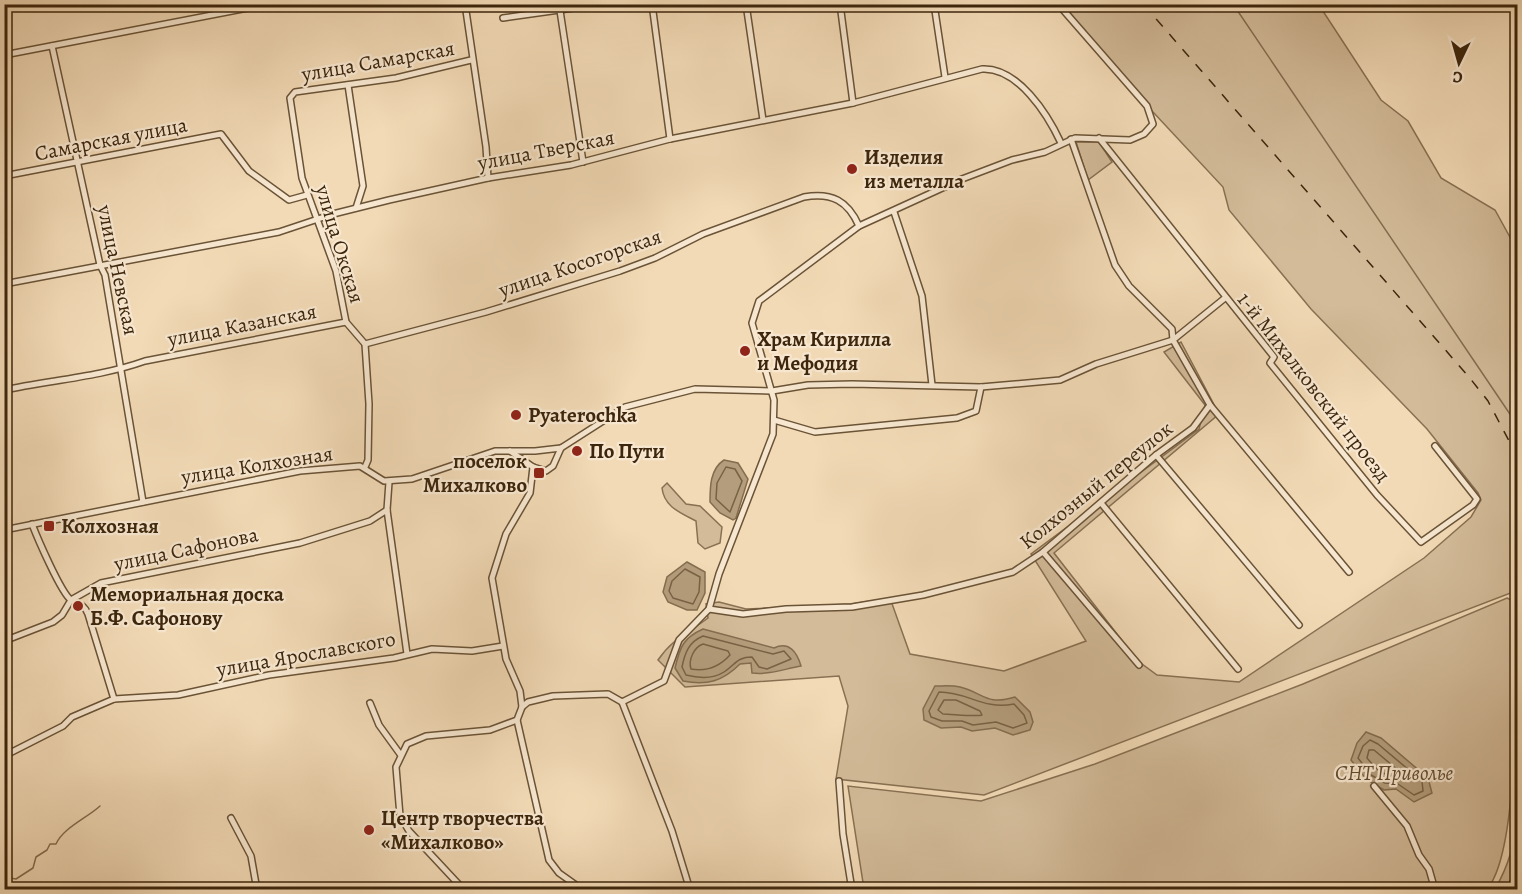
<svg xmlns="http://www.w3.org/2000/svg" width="1522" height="894" font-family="Alegreya,serif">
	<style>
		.green { fill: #d3bb99; stroke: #887052; stroke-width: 1.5 }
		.water { fill: #b49d7c; stroke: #846d4f; stroke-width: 1.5 }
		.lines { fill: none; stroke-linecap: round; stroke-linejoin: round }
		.shore { stroke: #786244; stroke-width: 1.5 }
		.stream { stroke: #846d4f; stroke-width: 1.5 }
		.minor-casing { stroke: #6a5336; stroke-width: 8 }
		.minor { stroke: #f7e7d0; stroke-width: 5 }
		.rail { stroke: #3d260c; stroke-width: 1.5; stroke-dasharray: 10 10; stroke-linecap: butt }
		.poi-dot { fill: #8f2418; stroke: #f7e7d0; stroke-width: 2 }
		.labels { text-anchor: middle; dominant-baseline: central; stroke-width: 4.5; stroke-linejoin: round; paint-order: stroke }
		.street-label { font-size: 21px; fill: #3d260c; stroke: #f7e7d0 }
		.poi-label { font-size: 21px; font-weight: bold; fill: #3d260c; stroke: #f7e7d0; text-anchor: start }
		.park-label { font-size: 21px; font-style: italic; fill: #624b2f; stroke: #f7e7d0 }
	</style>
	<rect width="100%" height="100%" fill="#f2dab6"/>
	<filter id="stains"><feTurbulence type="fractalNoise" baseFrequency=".00333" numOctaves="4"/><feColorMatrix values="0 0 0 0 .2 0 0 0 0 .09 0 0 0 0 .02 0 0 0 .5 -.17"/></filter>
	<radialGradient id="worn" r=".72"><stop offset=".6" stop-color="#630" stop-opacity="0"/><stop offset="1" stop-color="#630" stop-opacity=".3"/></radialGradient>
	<g class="green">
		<path d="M1063 5H1319L1381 100 1408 121 1441 178 1495 210 1517 250V594L1513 592 984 795 836 779 848 706 839 676 685 687 658 660C673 638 687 634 708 618L706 604 719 602 746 609 851 604 890 598 910 654 1004 671 1086 641 1031 554 1199 429 1205 405 1164 352 1181 342 1219 414 1054 553 1138 661 1157 675 1239 682 1424 558 1471 517 1481 500 1478 493 1427 429 1311 309 1229 210 1223 187 1153 112Z"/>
		<path d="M1076 142H1099L1112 162 1088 180Z"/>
		<path d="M667 483 686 504 700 506 722 527 720 543 705 549 698 543 696 521C681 513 664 507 662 488Z"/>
		<path d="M1507 598 1517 603C1515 662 1521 851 1487 889H864L848 786 981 801 1095 764 1303 684Z"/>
		<path d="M1517 815V889H1495C1509 865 1515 843 1517 815Z"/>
	</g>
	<g class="water">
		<path d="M724 460 738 463 748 479 736 518 733 520 720 513 710 502C710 487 710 469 724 460Z"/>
		<path d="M687 562 705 572V593L697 610H687L668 602 663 592 667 577Z"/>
		<path d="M703 629 774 648C789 641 797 652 801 666 784 669 769 675 752 673L751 663 740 664C723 681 707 686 683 681L675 668C680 647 683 638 703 629Z"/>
		<path d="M935 686C943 686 952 685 960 687 984 693 986 706 1015 697L1030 712 1033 722 1030 730 1013 735 995 728 972 731 961 727 941 728 924 720 923 709Z"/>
		<path d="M1366 732 1381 738 1428 778 1432 793 1414 802 1396 789 1384 790 1367 780 1351 760 1357 743Z"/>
	</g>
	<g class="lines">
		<g class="shore">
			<path d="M726 467 735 469 742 481 730 512 716 499 717 483Z"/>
			<path d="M685 569 700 577 699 592 693 604 673 598 669 591 672 581Z"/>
			<path d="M703 636 773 654 784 651 791 659 767 669 759 667 752 657C737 657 736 664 724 672 713 679 698 678 686 675L682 667C685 652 689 642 703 636Z"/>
			<path d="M703 644 728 651 730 655C719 667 707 672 691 669 688 660 694 647 703 644Z"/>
			<path d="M939 692C969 692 982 710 1014 704L1024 715 1027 723 1013 728 996 722 973 725 962 721H942L931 717 929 711Z"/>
			<path d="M944 700H956L980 711 982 715C977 717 951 714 943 714L938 710Z"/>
			<path d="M1370 740 1378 744 1422 781 1423 791 1414 795 1398 784 1385 783 1371 775 1358 758 1363 746Z"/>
			<path d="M1369 750H1374L1399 771V775C1384 778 1376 769 1367 758Z"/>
		</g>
		<g class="stream">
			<path d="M1233 4 1518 426"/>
			<path d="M4 877 16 879 33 868 36 857 47 850 50 844H56C63 828 87 818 100 806"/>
		</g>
		<defs>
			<g id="minor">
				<path d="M465 4 486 147 488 178"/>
				<path d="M559 4 583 162"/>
				<path d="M652 4 670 139"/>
				<path d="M746 4 763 120"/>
				<path d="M840 4 853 103"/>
				<path d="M934 4 945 77"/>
				<path d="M503 18 602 4"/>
				<path d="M52 46 100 265 105 275 143 502"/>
				<path d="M4 55 269 4"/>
				<path d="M348 85 363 186 356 208"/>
				<path d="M1099 138 1274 357 1270 363 1377 495 1421 542 1473 505 1477 499 1435 446"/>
				<path d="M1071 139 1115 265 1129 286 1172 329 1173 340 1210 405 1349 572"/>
				<path d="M4 176 221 134 249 171 289 200 307 195"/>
				<path d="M894 212 922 296 932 385"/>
				<path d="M4 284 279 232 333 214 389 200 488 178 571 165 670 139 853 103 982 69C1018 67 1048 115 1061 143"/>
				<path d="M365 344 486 312 620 271 655 258 703 234 804 197C832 192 848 201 859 226"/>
				<path d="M4 390C51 380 100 377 145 361L346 322"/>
				<path d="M774 420 815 432 957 418 976 411 981 387"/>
				<path d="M510 451 533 467 546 471 553 466 561 448"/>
				<path d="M1156 455 1299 625"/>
				<path d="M365 467 368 460 369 404 365 344 346 322 336 271 302 178 290 98 295 92 396 78 471 60"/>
				<path d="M389 482 387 510 407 654"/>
				<path d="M1101 503 1238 669"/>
				<path d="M32 524C37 537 61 593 71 600 79 605 84 604 88 614L114 699"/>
				<path d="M4 530 300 471 360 466 384 481 412 479 495 451H535L561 448 625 407 695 389 772 391 808 385 852 384 981 387 1060 380 1096 364 1173 340 1225 298"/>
				<path d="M1043 552 1139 665"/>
				<path d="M709 609 743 614 786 609 852 607 923 595 1013 572 1043 552 1156 455 1193 428 1210 405"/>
				<path d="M4 641 53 622 62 615 71 600 101 583 300 543 370 521 387 510"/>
				<path d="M622 702 664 681 679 640 709 609 719 574 773 434 774 400 752 323 759 301 859 226 962 179 1012 160 1045 152 1075 138 1130 140 1144 134 1153 124 1147 106 1058 4"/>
				<path d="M622 702 672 831 690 890"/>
				<path d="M370 703 379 725 400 754"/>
				<path d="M522 707 520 691 506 659 492 578 506 534 530 493 533 467"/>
				<path d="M517 720 549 860 559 873 583 890"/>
				<path d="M4 756 63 726 72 717 114 699 178 695 269 675 394 658 432 649 472 651 503 646"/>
				<path d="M839 781 843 834 852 890"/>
				<path d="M1374 786 1407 826 1419 855 1429 869 1435 890"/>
				<path d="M231 818 251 856 257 890"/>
				<path d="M464 890 409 831 400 816 396 767 407 744 426 736 490 730 517 720 522 707 528 702 553 696 608 694 622 702"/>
			</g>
		</defs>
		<use href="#minor" class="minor-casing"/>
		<use href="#minor" class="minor"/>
		<g class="rail">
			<path d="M1143 4 1469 377 1488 401 1518 458"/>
			<path d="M1507 890 1518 857"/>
		</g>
	</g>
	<g class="poi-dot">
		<circle cx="852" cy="169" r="6"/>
		<circle cx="745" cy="351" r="6"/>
		<circle cx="516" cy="415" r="6"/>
		<circle cx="577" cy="451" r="6"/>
		<rect x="533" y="467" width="12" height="12" rx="3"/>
		<rect x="43" y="520" width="12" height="12" rx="3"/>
		<circle cx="78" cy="606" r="6"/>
		<circle cx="369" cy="830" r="6"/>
	</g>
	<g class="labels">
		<g class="street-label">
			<text transform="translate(378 61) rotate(-10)">улица Самарская</text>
			<text transform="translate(111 139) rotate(-11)">Самарская улица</text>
			<text transform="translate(546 150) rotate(-11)">улица Тверская</text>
			<text transform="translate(340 244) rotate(73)">улица Окская</text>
			<text transform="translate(580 263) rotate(-19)">улица Косогорская</text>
			<text transform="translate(118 270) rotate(78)">улица Невская</text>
			<text transform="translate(242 325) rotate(-11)">улица Казанская</text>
			<text transform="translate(1314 387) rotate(52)">1-й Михалковский проезд</text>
			<text transform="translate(257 465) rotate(-9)">улица Колхозная</text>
			<text transform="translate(1096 485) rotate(-39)">Колхозный переулок</text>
			<text transform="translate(186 549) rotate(-12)">улица Сафонова</text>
			<text transform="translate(306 654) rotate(-10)">улица Ярославского</text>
		</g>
		<g class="poi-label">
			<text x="864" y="157">Изделия<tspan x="864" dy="24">из металла</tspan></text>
			<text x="757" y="339">Храм Кирилла<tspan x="757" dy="24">и Мефодия</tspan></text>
			<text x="528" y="415">Pyaterochka</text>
			<text x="589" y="451">По Пути</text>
			<text x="527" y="461" text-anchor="end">поселок<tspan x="527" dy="24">Михалково</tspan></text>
			<text x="61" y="526">Колхозная</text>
			<text x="90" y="594">Мемориальная доска<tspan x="90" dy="24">Б.Ф. Сафонову</tspan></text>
			<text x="381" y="818">Центр творчества<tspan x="381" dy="24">«Михалково»</tspan></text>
		</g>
		<g class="park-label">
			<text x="1394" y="773">СНТ Приволье</text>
		</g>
	</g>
	<rect width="1522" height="894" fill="none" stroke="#f2dab6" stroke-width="24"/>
	<rect x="6" y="6" width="1510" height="882" fill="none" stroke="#3d260c" stroke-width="3"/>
	<rect x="12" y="12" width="1498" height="870" fill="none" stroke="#3d260c" stroke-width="1.5"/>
	<g transform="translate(1459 63) rotate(185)" stroke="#f7e7d0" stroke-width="4.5" paint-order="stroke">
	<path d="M0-4.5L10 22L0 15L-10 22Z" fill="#3d260c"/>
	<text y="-9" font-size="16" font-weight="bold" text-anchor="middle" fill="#3d260c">С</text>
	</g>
	<rect width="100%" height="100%" filter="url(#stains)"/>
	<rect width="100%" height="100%" fill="url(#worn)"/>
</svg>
